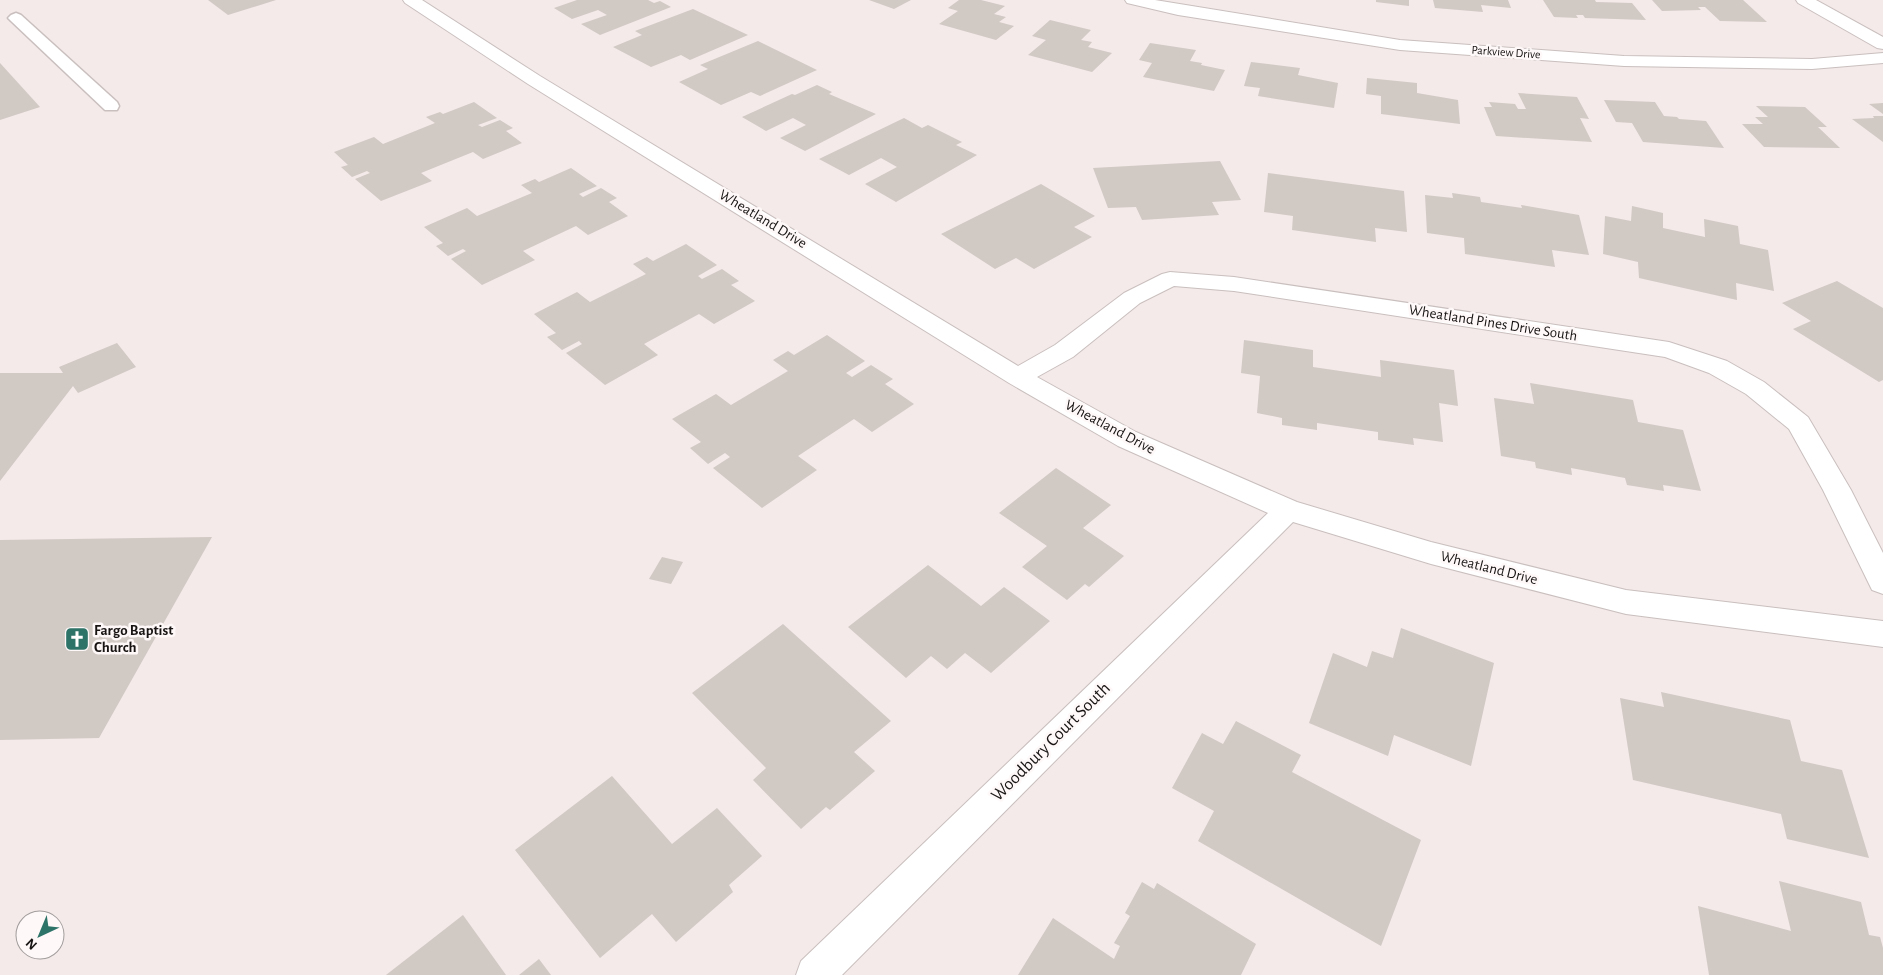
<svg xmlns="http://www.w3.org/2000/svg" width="1883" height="975" font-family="'Alegreya Sans',sans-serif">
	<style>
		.building { fill: #d1c9c4 }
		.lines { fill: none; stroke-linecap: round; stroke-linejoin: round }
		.lane-casing { stroke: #c9bfbe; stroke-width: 3 }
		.street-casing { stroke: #c9bfbe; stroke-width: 2 }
		.lane { fill: #fff; fill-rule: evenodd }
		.street { fill: #fff; fill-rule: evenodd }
		.labels { text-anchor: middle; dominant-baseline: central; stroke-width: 5; stroke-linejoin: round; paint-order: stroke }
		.far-street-label { font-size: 12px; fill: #181414; stroke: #fef8f8 }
		.street-label { font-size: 15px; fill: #181414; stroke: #fef8f8 }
		.poi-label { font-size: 15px; font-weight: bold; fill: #181414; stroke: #fef8f8; text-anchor: start }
		.near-street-label { font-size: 18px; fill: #181414; stroke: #fef8f8 }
	</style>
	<rect width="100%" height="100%" fill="#f4eae9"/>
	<g class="building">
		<path d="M208 0H276L228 15Z"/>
		<path d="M577 0H648L654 3 660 1 671 7 600 35 581 24 607 15 598 10 572 19 554 8Z"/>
		<path d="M869 0H911L894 9Z"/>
		<path d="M959 0H981L1005 6 994 14 1006 17 999 22 1014 26 996 40 939 24 958 11 948 8Z"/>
		<path d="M1376 0H1409V6L1376 2Z"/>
		<path d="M1433 0H1508L1511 8 1481 5 1483 12 1435 8Z"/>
		<path d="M1543 0H1595L1596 2 1632 3 1646 20 1585 18 1583 15H1576L1578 18 1554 17Z"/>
		<path d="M1652 0H1743L1767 22 1720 21 1705 7H1698L1701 10 1662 11Z"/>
		<path d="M693 9 748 35 690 60 681 55 651 67 613 47 642 35 635 31Z"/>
		<path d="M1050 20 1091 30 1081 40 1092 42 1088 47 1112 53 1092 72 1028 55 1046 40 1032 36Z"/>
		<path d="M758 41 817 70 760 96 751 92 721 105 679 82 708 69 700 65Z"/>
		<path d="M1150 43 1196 50 1190 61 1202 63 1201 65 1225 70 1214 91 1143 77 1152 63 1139 60Z"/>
		<path d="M1251 62 1300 68 1298 75 1338 83 1334 108 1258 96 1260 88 1244 86Z"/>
		<path d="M0 63 40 107 0 120Z"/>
		<path d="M1367 78 1417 83V93L1458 100 1460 124 1381 114V96L1366 94Z"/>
		<path d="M817 85 832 92 829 94 876 114 805 151 780 138 806 125 793 118 766 131 742 117 792 94 795 95Z"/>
		<path d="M1518 93 1577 97 1589 119 1580 118 1592 142 1496 136 1484 107H1492L1489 102 1515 104 1518 109H1526Z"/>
		<path d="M1604 100 1655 102 1664 116 1677 117 1679 119 1706 121 1724 148 1643 142 1632 123 1616 122Z"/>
		<path d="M474 102 497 118 478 125 482 127 500 120 513 128 506 131 522 143 483 159 473 152 421 173 432 181 381 201 355 179 370 173 367 171 352 177 341 167 348 165 334 152 374 137 383 144 435 123 426 117 440 112 443 114Z"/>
		<path d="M1883 103V114L1869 104Z"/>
		<path d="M1756 106 1805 107 1827 127H1818L1840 148 1764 147 1742 124H1763L1755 117H1768Z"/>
		<path d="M1873 116H1883V142L1852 119 1874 118Z"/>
		<path d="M904 118 922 128 928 125 962 142 956 145 977 155 896 202 865 184 897 167 881 158 849 175 819 159Z"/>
		<path d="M1220 161 1241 200 1212 202 1219 215 1142 220 1136 207 1108 208 1093 168Z"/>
		<path d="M571 168 597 186 579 194 583 197 601 188 617 198 609 202 628 216 588 235 576 226 523 251 535 260 482 285 451 259 466 251 463 249 448 256 436 246 443 243 424 227 467 208 477 216 532 193 521 185 535 179 539 182Z"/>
		<path d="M1268 173 1404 191 1407 232 1375 228 1376 242 1292 230 1293 216 1264 212Z"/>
		<path d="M1041 184 1095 216 1074 227 1092 237 1034 269 1016 258 995 269 941 234Z"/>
		<path d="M1452 193 1480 197 1481 202 1522 208 1521 205 1579 215 1589 255 1552 250 1555 267 1465 254 1464 238 1427 233 1425 195 1453 198Z"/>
		<path d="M1632 206 1663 213V228L1705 237 1704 219 1738 226 1740 244 1768 250 1774 291 1736 283 1737 300 1639 278 1638 262 1603 254 1605 216 1631 221Z"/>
		<path d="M686 244 717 265 698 276 702 279 722 269 739 281 731 285 755 301 714 324 699 314 644 344 658 355 605 385 566 353 582 344 579 341 562 350 547 337 556 333 534 314 577 292 590 302 646 274 633 264 647 257 653 261Z"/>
		<path d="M1837 281 1883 308V380L1879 382 1793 329 1811 321 1782 303Z"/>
		<path d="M827 335 865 361 846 373 852 377 871 365 893 379 885 384 914 404 872 432 854 419 798 456 817 470 762 508 713 468 730 457 725 453 708 464 690 448 701 442 672 419 716 394 731 405 788 371 773 360 788 351 794 355Z"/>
		<path d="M1244 340 1313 350V367L1381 377 1380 360 1454 370 1458 406 1439 403 1443 442 1413 438 1414 445 1378 440V432L1317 423V430L1282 425V418L1257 413 1260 376 1241 373Z"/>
		<path d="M117 343 136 367 78 393 73 386 0 481V373H63L59 367Z"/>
		<path d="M1530 383 1633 400 1638 422 1683 430 1701 491 1663 485 1664 491 1627 485 1625 478 1571 468 1572 475 1536 468 1535 462 1501 456 1494 398 1534 404Z"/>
		<path d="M1056 468 1111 505 1083 528 1124 556 1089 587 1085 584 1067 600 1022 567 1047 546 999 513Z"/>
		<path d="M212 537 99 738 0 740V540Z"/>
		<path d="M662 557 683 562 671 584 649 579Z"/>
		<path d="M928 565 981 606 1004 587 1050 621 991 673 965 653 947 669 931 656 906 678 848 627Z"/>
		<path d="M783 624 891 721 854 752 875 771 830 810 826 807 801 829 753 780 766 768 692 693Z"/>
		<path d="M1401 628 1494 663 1471 766 1394 735 1388 756 1309 723 1333 653 1367 667 1372 651 1393 658Z"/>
		<path d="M1661 692 1790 720 1801 761 1842 770 1869 858 1787 839 1781 814 1633 780 1620 698 1664 707Z"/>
		<path d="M1236 721 1301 755 1292 772 1421 840 1381 946 1198 841 1214 811 1172 788 1202 733 1223 744Z"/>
		<path d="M612 776 672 844 717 808 762 856 729 885 733 892 676 942 652 914 600 958 515 850Z"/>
		<path d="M1779 881 1861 902 1869 935 1880 937 1883 948V975H1709L1698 906 1791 931Z"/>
		<path d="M1142 882 1154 889 1157 883 1256 944 1241 975H1018L1053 918 1114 959 1120 946 1114 943 1130 916 1125 913Z"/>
		<path d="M463 915 506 975H386Z"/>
		<path d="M539 959 551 975H519Z"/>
	</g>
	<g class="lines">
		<defs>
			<path id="lane" d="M16 13 21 15 117 102 119 106 117 110H105L11 21 8 18 11 15Z"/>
			<g id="street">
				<path d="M403 0H422L540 76 1018 366 1055 345 1124 293 1162 274 1170 272 1234 277 1669 342 1727 361 1764 382 1808 417 1851 490 1883 553V594L1872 590 1823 490 1789 429 1746 394 1709 373 1665 357 1234 291 1174 286 1140 303 1073 357 1037 377 1136 432 1297 502 1431 542 1626 590 1883 621V647L1626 614 1431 564 1293 522 842 975H796L801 961 1268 513 1118 446 1009 383 528 84 405 3Z"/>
				<path d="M1125 0H1155L1400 40 1624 56 1812 59 1883 53V63L1812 69 1624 66 1400 50 1178 15 1127 3Z"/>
				<path d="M1796 0H1816L1883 37V49L1877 48 1798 3Z"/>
			</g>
		</defs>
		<use href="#lane" class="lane-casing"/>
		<use href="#street" class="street-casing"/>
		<use href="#lane" class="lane"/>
		<use href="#street" class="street"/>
	</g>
	<defs>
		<symbol id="church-square" viewBox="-11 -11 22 22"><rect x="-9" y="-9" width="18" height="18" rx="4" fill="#2e7368" stroke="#fef8f8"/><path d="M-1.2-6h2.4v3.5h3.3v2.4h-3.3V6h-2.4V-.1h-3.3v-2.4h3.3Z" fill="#fff"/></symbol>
	</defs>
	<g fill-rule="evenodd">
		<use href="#church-square" x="63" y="625" width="28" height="28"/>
	</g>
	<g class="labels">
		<g class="far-street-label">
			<text transform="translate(1506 52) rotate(4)">Parkview Drive</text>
		</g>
		<g class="street-label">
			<text transform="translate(763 219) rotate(31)">Wheatland Drive</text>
			<text transform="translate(1493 323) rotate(9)">Wheatland Pines Drive South</text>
			<text transform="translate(1110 427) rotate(28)">Wheatland Drive</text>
			<text transform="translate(1489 568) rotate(14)">Wheatland Drive</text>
		</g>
		<g class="poi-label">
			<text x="94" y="630">Fargo Baptist<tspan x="94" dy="17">Church</tspan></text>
		</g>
		<g class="near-street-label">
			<text transform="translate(1051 742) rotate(-45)">Woodbury Court South</text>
		</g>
	</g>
	<g transform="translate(40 935) rotate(224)"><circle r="24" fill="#fef8f8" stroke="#a29d9d"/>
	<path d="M0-4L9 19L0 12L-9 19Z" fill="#2e7368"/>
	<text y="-8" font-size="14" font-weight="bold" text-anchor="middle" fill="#181414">N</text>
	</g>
</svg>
